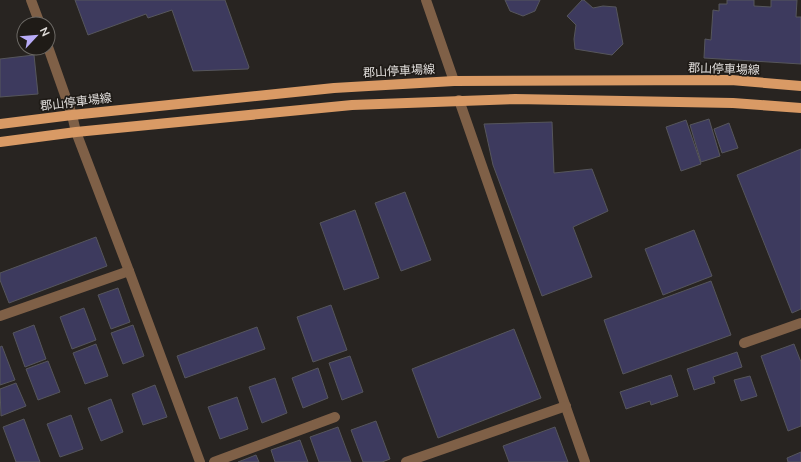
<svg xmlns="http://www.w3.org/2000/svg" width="801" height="462" font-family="'Nunito Sans','Noto Sans JP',sans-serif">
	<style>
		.building { fill: #3d3a5e; stroke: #56565c }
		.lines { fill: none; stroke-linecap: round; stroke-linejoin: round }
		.minor { stroke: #7f6047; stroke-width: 10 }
		.major { stroke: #d99a65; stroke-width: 10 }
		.labels { text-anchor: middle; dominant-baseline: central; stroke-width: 3.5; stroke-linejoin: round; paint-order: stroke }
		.street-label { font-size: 12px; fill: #e0dddb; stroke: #1f1b17 }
	</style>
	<rect width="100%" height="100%" fill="#282421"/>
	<g class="building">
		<path d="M75 0H225L249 67 248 69 193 71 172 10 148 18 146 14 88 35Z"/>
		<path d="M505 0H540L535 11 523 16 510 11Z"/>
		<path d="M582 0H584L593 8 603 6 616 7 623 44 612 55 575 49 574 39 576 25 567 16Z"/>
		<path d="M727 0H754V6L771 7V0H797L796 17H801V64L704 58 705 39 711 40 713 10 719 11V4H727Z"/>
		<path d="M34 55 38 94 0 97V59Z"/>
		<path d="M709 119 720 156 701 162 690 125Z"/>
		<path d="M686 120 701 164 681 171 666 127Z"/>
		<path d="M552 122 554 173 592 169 608 211 573 227 592 277 542 296 493 165 484 124Z"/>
		<path d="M729 123 738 148 722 153 714 129Z"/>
		<path d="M801 149V309L792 313 737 175Z"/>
		<path d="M405 192 431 260 401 271 375 203Z"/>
		<path d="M355 210 379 278 344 290 320 223Z"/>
		<path d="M694 230 712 276 663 295 645 249Z"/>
		<path d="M96 237 107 266 9 303 0 280V273Z"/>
		<path d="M711 281 731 335 623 374 604 320Z"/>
		<path d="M118 288 130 322 111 329 98 295Z"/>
		<path d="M331 305 347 350 313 362 297 317Z"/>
		<path d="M84 308 96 340 72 349 60 317Z"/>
		<path d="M34 325 46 359 25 367 13 333Z"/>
		<path d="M133 325 144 356 123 364 111 333Z"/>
		<path d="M257 327 265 349 185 378 177 356Z"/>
		<path d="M514 329 541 398 438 438 412 369Z"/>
		<path d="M96 344 108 376 85 384 73 353Z"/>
		<path d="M794 344 801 362V426L788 431 761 356Z"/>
		<path d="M2 346 15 380 0 385V347Z"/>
		<path d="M737 352 742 367 713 377 715 383 694 390 687 369Z"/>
		<path d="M350 356 363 392 342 400 329 363Z"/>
		<path d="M48 361 60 392 38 400 26 369Z"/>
		<path d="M318 368 328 398 303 408 292 378Z"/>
		<path d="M671 375 678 396 651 405 650 401 626 409 620 392Z"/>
		<path d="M750 376 757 396 741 401 734 380Z"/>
		<path d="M275 378 287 413 262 423 249 387Z"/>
		<path d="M16 383 26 406 1 416 0 389Z"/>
		<path d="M155 385 167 417 143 425 132 394Z"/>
		<path d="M237 397 248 429 220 439 208 407Z"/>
		<path d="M111 399 123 432 101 441 88 408Z"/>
		<path d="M71 415 83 449 60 457 47 424Z"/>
		<path d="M24 419 40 462H16L3 427Z"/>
		<path d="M376 421 390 459 382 462H363L351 430Z"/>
		<path d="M338 427 351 462H319L310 437Z"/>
		<path d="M555 427 568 462H509L503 446Z"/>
		<path d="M300 440 308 462H275L271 450Z"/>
		<path d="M801 452V462H788L787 458Z"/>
		<path d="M256 455 259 462H238Z"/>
	</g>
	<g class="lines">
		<g class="minor">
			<path d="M31 0 40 24"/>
			<path d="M426 0 454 81"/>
			<path d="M48 47 72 115 76 132 129 271 200 462"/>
			<path d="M459 100 585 462"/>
			<path d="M0 316 129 271"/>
			<path d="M744 343 801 323"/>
			<path d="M214 462 335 417"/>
			<path d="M406 462 566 406"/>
		</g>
		<g class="major">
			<path d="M0 124 72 115 334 88 454 81 731 80 801 86"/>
			<path d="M0 142 76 132 352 105 515 99 733 103 801 108"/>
		</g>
	</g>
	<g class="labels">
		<g class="street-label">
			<text transform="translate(724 69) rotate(2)">郡山停車場線</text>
			<text transform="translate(399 71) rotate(-3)">郡山停車場線</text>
			<text transform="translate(76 102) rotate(-7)">郡山停車場線</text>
		</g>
	</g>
	<g transform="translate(36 36) rotate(64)"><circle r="19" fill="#1f1b17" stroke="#6c6965"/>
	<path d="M0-3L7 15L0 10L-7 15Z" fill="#b8abf7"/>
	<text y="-6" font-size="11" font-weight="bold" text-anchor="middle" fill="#e0dddb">N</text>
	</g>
</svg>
